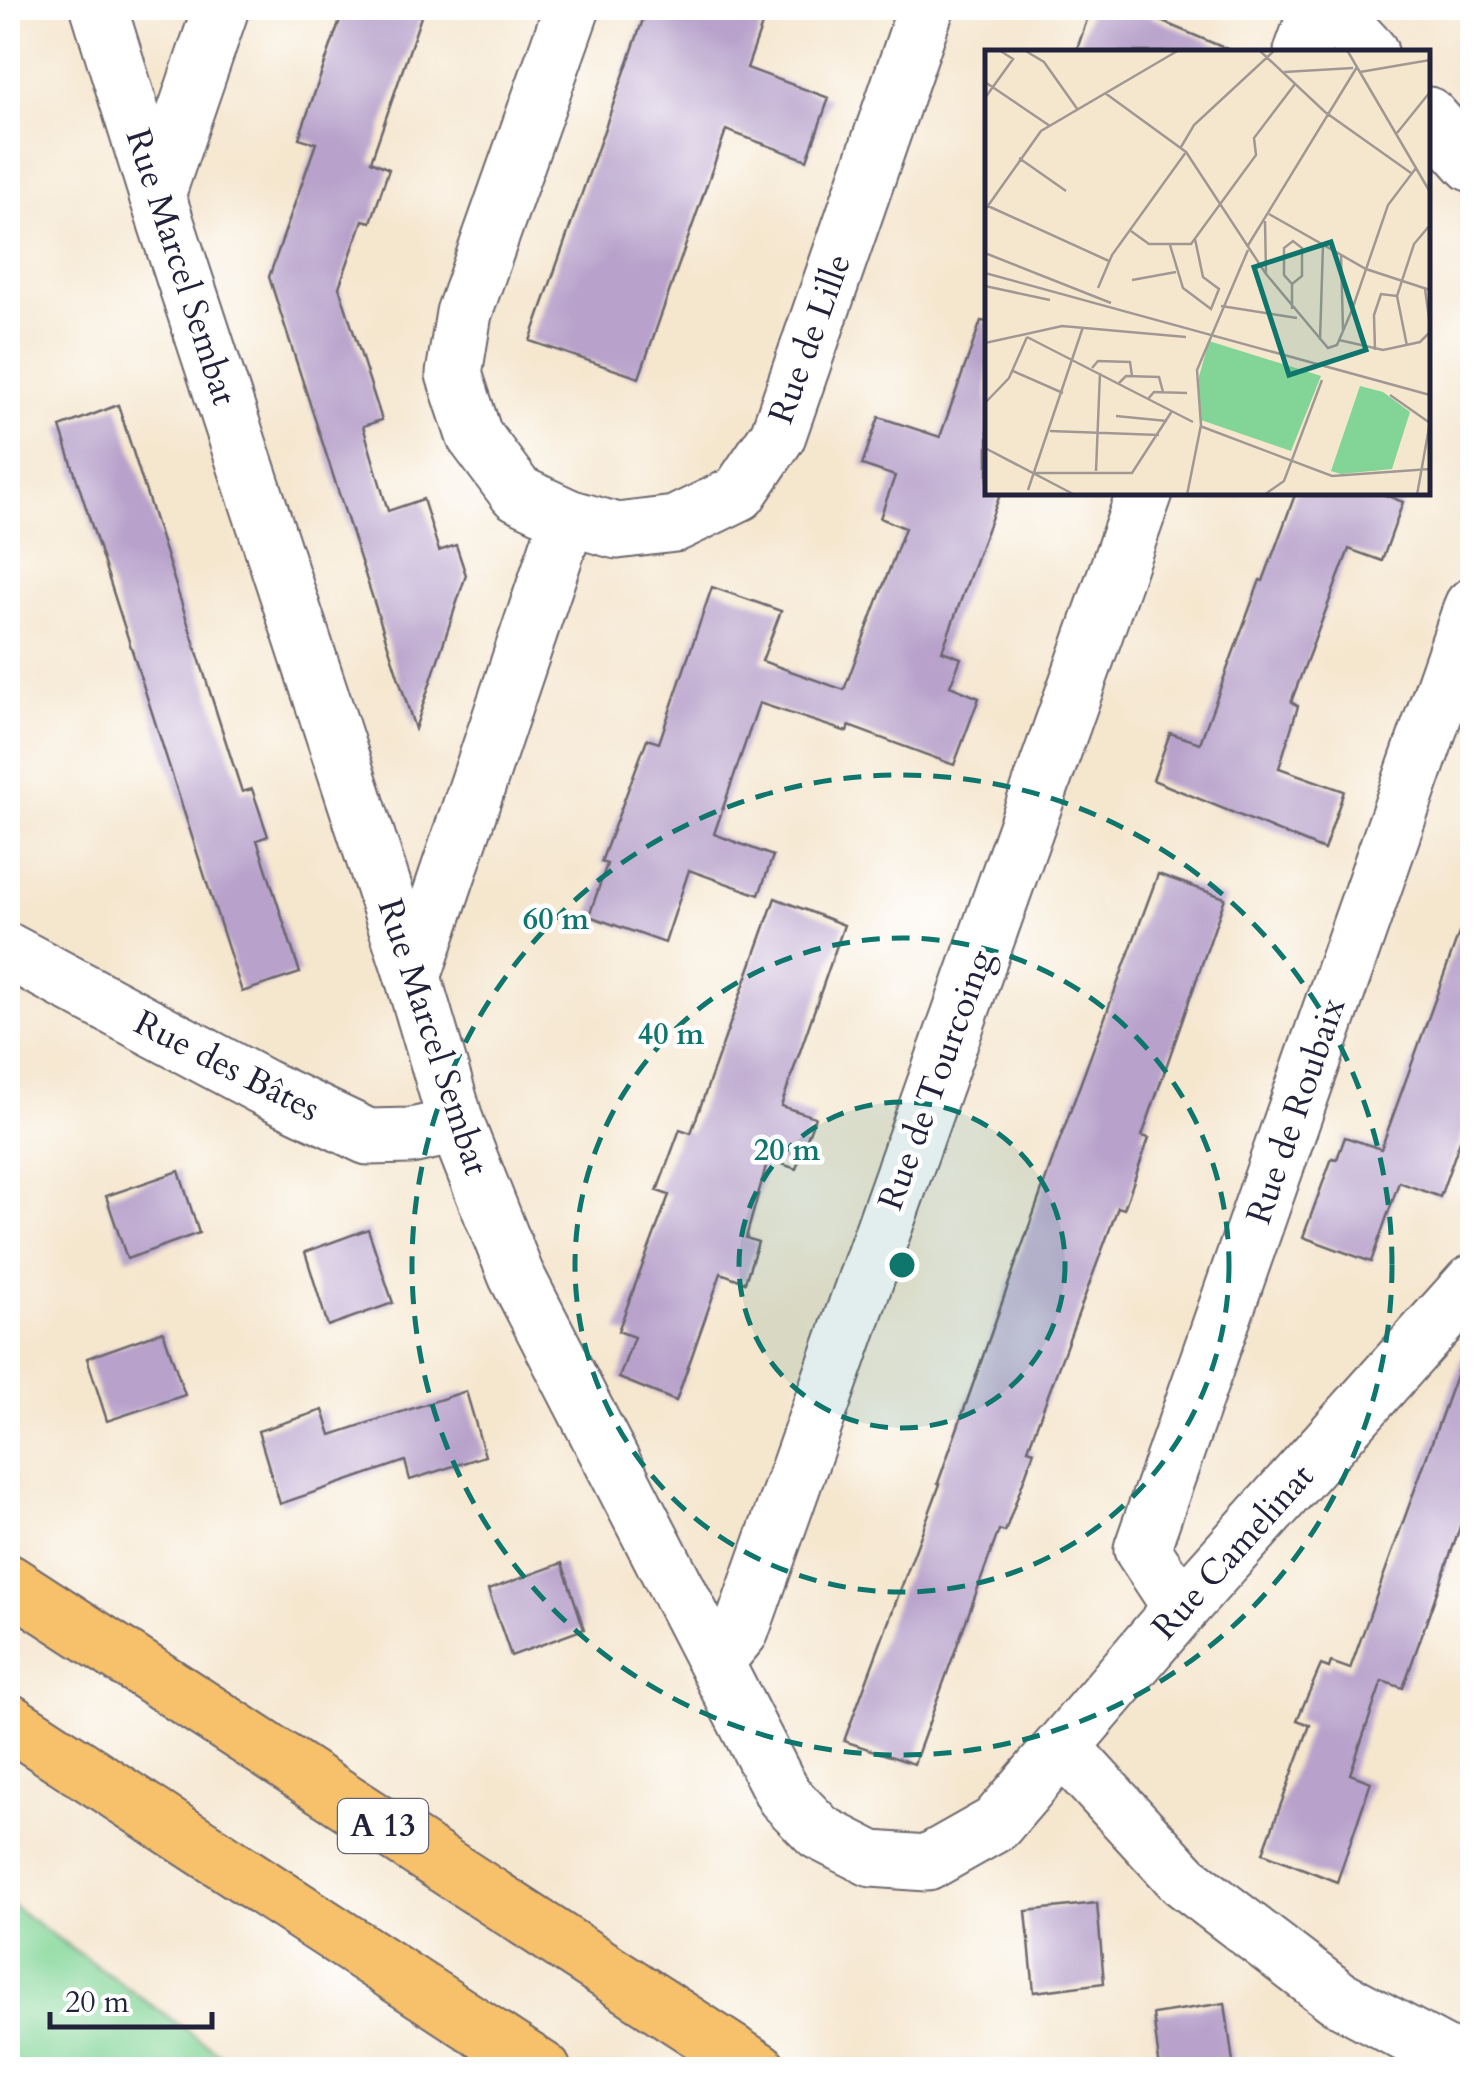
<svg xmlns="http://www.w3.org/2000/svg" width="1480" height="2077" font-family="Cardo,serif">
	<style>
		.green { fill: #82d596; stroke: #527c68; stroke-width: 2.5 }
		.building { fill: #b8a2cb }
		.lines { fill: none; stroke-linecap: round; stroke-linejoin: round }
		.minor-casing { stroke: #6c676e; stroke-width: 59 }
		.highway-casing { stroke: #6c676e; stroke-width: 59 }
		.minor { stroke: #fff; stroke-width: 55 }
		.highway { stroke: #f7c06b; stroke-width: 55 }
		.ring { fill: none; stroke: #0f766e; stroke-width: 5; stroke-dasharray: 18 12 }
		.labels { text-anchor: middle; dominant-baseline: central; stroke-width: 9; stroke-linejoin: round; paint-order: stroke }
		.shield { fill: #fff; stroke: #646476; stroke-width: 2.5 }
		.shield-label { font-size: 32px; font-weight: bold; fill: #22223b }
		.street-label { font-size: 35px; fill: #22223b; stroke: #fff }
		.inset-road { fill: none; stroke: #a19893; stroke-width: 2.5 }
		.view { fill: #0f766e; fill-opacity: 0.15; stroke: #0f766e; stroke-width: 5 }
		.inset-edge { fill: none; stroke: #22223b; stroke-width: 5 }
		.centre { fill: #0f766e; stroke: #fff; stroke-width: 5 }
		.ring-label { font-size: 30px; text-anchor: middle; font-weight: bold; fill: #0f766e; stroke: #fff; stroke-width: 9; stroke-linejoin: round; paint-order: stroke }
	</style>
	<rect width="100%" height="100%" fill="#fff"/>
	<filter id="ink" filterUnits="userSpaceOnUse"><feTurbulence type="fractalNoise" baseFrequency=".01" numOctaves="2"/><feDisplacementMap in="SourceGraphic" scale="20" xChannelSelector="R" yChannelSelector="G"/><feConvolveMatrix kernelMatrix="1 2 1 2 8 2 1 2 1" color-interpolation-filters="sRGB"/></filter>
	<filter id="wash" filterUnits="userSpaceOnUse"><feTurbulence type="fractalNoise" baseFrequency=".0048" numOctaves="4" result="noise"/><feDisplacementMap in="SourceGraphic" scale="40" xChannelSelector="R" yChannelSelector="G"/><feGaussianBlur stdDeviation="2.25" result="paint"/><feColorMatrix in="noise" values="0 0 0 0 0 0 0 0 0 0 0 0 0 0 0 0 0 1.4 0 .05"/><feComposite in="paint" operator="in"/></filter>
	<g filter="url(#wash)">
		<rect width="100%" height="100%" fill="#f5e6ce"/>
		<path class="green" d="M8 1903 241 2069H8Z"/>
		<g id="blocks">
			<g class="building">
				<path d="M344 8H424L371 161 389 169 371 222 363 220 339 287 382 420 363 426 388 511 423 499 439 551 456 545 466 575 415 729 269 277 316 143 299 138Z"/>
				<path d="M647 8H768L747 68 829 98 807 160 726 130 639 378 530 341Z"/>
				<path d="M1091 8H1130L1234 52H1076Z"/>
				<path d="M981 321 988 322V492H1001L942 651 961 658 950 686 979 698 954 765 849 726 847 732 759 703 714 834 773 856 759 895 689 870 665 943 589 916 607 864 601 862 647 739 659 743 712 587 781 611 762 661 844 690 905 528 880 518 895 476 862 465 870 442 879 417 940 437Z"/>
				<path d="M118 405 242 792 252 789 268 836 257 840 300 973 242 992 60 427Z"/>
				<path d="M1296 492H1378L1403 502 1382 561 1349 549 1291 702 1298 706 1279 768 1344 791 1324 850 1153 780 1170 733 1200 743 1260 580 1263 581Z"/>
				<path d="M1158 874 1225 898 1142 1136 1149 1138 1124 1209 1118 1207 1028 1449 1034 1451 1005 1532 999 1530 914 1764 844 1741 940 1484 938 1483 1060 1139Z"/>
				<path d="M775 898 844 925 781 1106 815 1117 796 1169 768 1159 746 1238 758 1242 745 1282 721 1273 676 1401 619 1378 634 1337 618 1331 669 1195 657 1191 680 1129 691 1133Z"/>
				<path d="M1467 911 1472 912V1107L1440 1197 1399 1182 1371 1262 1303 1237 1332 1158 1337 1159 1345 1137 1381 1149Z"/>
				<path d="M179 1171 199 1233 127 1259 106 1196Z"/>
				<path d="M368 1229 393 1303 328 1326 305 1252Z"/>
				<path d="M163 1331 185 1395 107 1421 87 1358Z"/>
				<path d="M1467 1345 1472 1346V1493L1403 1688 1382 1681 1350 1774 1371 1782 1337 1882 1263 1853 1310 1725 1297 1720 1321 1665 1329 1668 1331 1662 1350 1669Z"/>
				<path d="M466 1391 485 1456 410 1480 405 1461 280 1504 258 1431 323 1410 331 1435Z"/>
				<path d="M562 1563 584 1629 511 1656 488 1590Z"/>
				<path d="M1097 1903 1104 1983 1034 1992 1026 1911Z"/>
				<path d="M1225 2003 1234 2070H1160L1153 2014Z"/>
			</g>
		</g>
	</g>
	<g filter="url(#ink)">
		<use href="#blocks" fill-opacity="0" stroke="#6c676e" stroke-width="2.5"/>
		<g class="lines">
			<defs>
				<g id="minor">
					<path d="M99 8 157 195 413 977 457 1126 516 1275 784 1796 819 1832 872 1859 927 1863 996 1824 1181 1608 1472 1283"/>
					<path d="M572 8 464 313 454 374 474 435 517 493 568 517 617 531 675 524 739 493 778 435 926 8"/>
					<path d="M1329 8 1370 52"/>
					<path d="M1302 52 1318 8"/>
					<path d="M1428 115 1472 164"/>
					<path d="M157 195 221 8"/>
					<path d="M8 951 263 1087 368 1137 411 1136 457 1126"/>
					<path d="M413 977 568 517"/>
					<path d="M1181 1608 1142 1549 1472 606"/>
					<path d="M716 1661 741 1631 1145 492"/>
					<path d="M1063 1748 1184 1880 1337 1997 1472 2069"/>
				</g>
				<g id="highway">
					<path d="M8 1582 759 2070"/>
					<path d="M8 1721 543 2070"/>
				</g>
			</defs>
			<use href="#minor" class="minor-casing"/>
			<use href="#highway" class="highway-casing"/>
			<use href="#minor" class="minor"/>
			<use href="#highway" class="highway"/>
		</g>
	</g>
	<circle cx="902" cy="1265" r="163" fill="#0f766e" fill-opacity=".12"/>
	<g class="ring">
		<circle cx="902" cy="1265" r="163"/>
		<circle cx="902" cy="1265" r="327"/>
		<circle cx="902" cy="1265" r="490"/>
	</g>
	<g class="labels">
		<rect class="shield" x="338" y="1799" width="90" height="54" rx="8"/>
		<g class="shield-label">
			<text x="383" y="1826">A 13</text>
		</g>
		<g class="street-label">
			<text transform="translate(181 267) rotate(72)">Rue Marcel Sembat</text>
			<text transform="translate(810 339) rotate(-70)">Rue de Lille</text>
			<text transform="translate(433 1037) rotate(72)">Rue Marcel Sembat</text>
			<text transform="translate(227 1066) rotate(27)">Rue des Bâtes</text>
			<text transform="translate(936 1080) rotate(-70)">Rue de Tourcoing</text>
			<text transform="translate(1296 1111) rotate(-71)">Rue de Roubaix</text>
			<text transform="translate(1233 1552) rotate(-48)">Rue Camelinat</text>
		</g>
	</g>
	<g transform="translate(985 50)">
		<rect width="445" height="445" fill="#f5e6ce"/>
		<path d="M224 291 336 326 306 401 216 370 213 330Z" fill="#82d596"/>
		<path d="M375 336 398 342 425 362 407 419 356 424 346 421Z" fill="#82d596"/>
		<path class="inset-road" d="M39 0 59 12 93 60M274 0 340 62 426 123M362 0 445 142M299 22 368 18M375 22 445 10M0 32 65 76M120 43 201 102 281 224 343 298 352 295 367 260 403 155 431 118M0 48 28 9 14 0M412 83 445 42M196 97 209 75 290 0M34 108 81 141M3 156 124 211M0 160 56 81 194 0M284 164 381 219 445 240M280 171 281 224M146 181 164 194H206L271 105 269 88 310 34M185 195 198 238 226 259 234 239 218 227 210 189M262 197 372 17M0 203 126 253M356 205 358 280M0 223 445 345M147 230 191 222M0 236 65 250M113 238 127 205 201 102M440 239 445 275M236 256 312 268M307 259V234L299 225V198L308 191 317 198V226L307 234M42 287 208 372M335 290 338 195M354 290 398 300 435 292 445 282M0 293 77 276 201 287M422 296 412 246 429 194 445 175M390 300 389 265 396 244 412 246M107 318 113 311 145 312 147 326M28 321 78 343M134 333 141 326 174 327 178 342M405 345 445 373M163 349 169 342 202 343M0 353 24 328 42 287M131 366 182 371M215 376 347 426 445 419M65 381 174 385M0 398 90 445M111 421 115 323M49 423H147L187 361M43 440 98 277M202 445 216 375 212 320 263 200M279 445 299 431 337 330M432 445 445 372"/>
		<path class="view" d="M346 192 381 300 304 325 269 217Z"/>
		<rect width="445" height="445" class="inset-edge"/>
	</g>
	<circle cx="902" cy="1265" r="15" class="centre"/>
	<g class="ring-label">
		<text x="556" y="929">60 m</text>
		<text x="671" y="1044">40 m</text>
		<text x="787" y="1160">20 m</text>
	</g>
	<rect width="1480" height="2077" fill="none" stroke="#fff" stroke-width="40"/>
	<path d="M50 2012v15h162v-15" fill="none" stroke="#22223b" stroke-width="5"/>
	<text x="65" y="2012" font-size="30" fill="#22223b" stroke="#ffffff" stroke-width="8" paint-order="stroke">20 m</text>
</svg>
